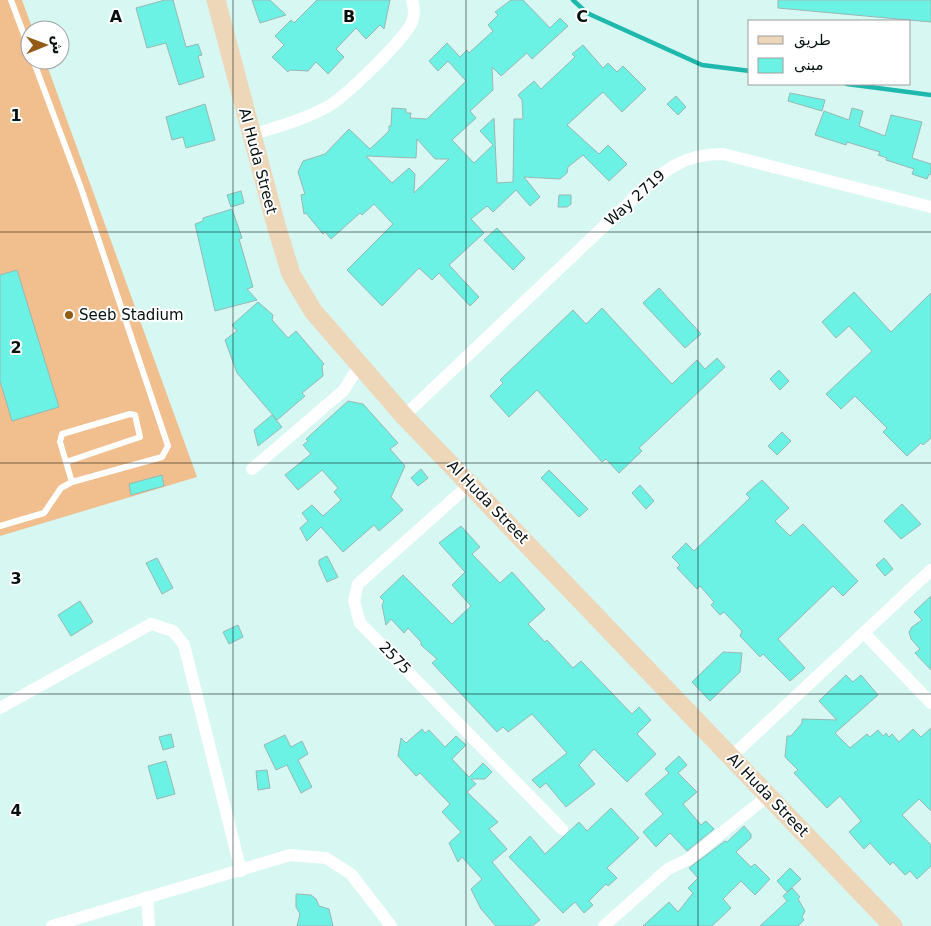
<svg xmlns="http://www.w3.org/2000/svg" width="931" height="926" font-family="'DejaVu Sans','Noto Sans Arabic',sans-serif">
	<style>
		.pitch { fill: #f1be8d }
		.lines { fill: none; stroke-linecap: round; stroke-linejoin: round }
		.stream { stroke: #1eb8ac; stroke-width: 4.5 }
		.building { fill: #6cf2e4; stroke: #98b7b3; fill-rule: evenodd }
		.lane { stroke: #fff; stroke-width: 6 }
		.street { stroke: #fff; stroke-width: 12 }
		.secondary { stroke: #eed7b9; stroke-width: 19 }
		.grid { fill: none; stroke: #05100f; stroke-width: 1; stroke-opacity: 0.55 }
		.poi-dot { fill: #935b15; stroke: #fff; stroke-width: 2 }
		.labels { text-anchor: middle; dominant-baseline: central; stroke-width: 4; stroke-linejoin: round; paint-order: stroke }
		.street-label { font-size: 15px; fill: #05100f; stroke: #fff }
		.poi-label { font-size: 15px; fill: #05100f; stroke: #fff; text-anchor: start }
		.grid-label { font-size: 16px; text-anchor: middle; font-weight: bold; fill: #05100f; stroke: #fff; stroke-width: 4; stroke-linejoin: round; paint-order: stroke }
	</style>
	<rect width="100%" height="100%" fill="#d6f7f2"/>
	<path class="pitch" d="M0 0H22L33 30H30V60H45L197 477 0 536Z"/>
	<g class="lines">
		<g class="stream">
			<path d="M573 0 587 13 702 65 750 71"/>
			<path d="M847 84 931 95"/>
		</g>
	</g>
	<g class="building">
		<path d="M165 0H173L186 47 198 44 202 55 198 56 204 77 179 85 166 43 147 48 136 8Z"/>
		<path d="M252 0H270L286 15 260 23Z"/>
		<path d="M317 0H390L384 29 380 25 366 39 356 28 336 49 344 57 328 74 316 62 308 71 290 70 288 72 272 57 284 45 275 36 291 20 294 23Z"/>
		<path d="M511 0H523L550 28 560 18 568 26 532 59 527 53 501 76 492 67 493 90 470 111 476 118 452 140 474 163 493 145 480 131 494 118 497 183 513 182 514 119H523L522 100 518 95 534 81 541 89 575 57 572 54 583 45 603 68 608 63 617 72 623 66 646 89 622 112 603 92 567 125 599 154 608 145 627 164 609 181 583 155 568 167 567 173 560 179 524 177 540 197 530 206 516 190 493 212 487 206 471 219 484 233 449 265 479 297 470 306 439 273 432 280 419 268 382 306 347 270 393 224 374 204 362 215 360 213 331 239 325 232 323 234 306 213 304 214 301 195 305 194 298 172 303 161 325 154 349 129 370 149 389 131V126H391L392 108 406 109V113H411L410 118 427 119 466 81 448 61 438 71 429 61 447 43 460 57 467 50 469 53 493 31 488 25 498 15 495 12ZM417 139 435 159H449L414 193 415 174 409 168 392 183 366 156 416 158Z"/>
		<path d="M778 0H931V22L778 8Z"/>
		<path d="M790 93 825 100 822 111 788 101Z"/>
		<path d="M676 96 686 107 678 115 667 104Z"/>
		<path d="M205 104 215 140 186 148 183 137 172 140 166 117Z"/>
		<path d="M852 108 863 111 859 126 885 136 891 115 922 122 912 158 931 164V175L929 174 927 179 912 174 914 169 886 160 887 158 878 155 880 152 847 142 846 145 815 135 824 111 849 120Z"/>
		<path d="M241 191 244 203 231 207 227 195Z"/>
		<path d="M559 195H571V204L567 207H558Z"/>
		<path d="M232 209 242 238 239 239 253 287 247 289 257 300 215 311 195 224 203 221V218Z"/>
		<path d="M497 228 525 258 513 270 484 240Z"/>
		<path d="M17 270 59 407 12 421 0 381V275Z"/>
		<path d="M659 288 701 334 685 348 643 303Z"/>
		<path d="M854 292 891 332 931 293V438L923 445 921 443 907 456 883 432 887 428 855 396 841 409 826 394 872 351 849 326 836 338 822 322Z"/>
		<path d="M258 302 273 315 272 320 288 338 296 331 324 364 322 366 323 376 302 393 305 396 277 420 237 373 225 340 237 331 232 325Z"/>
		<path d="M602 308 672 384 697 360 705 369 717 358 725 367 639 448 642 451 619 473 606 459 602 462 537 390 509 417 490 396 503 383 500 380 573 310 586 324Z"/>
		<path d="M779 370 789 381 780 390 770 379Z"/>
		<path d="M348 401 363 404 398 443 390 449 405 466 391 497 403 510 379 531 374 525 343 552 321 527 307 541 300 528 308 521 302 513 312 505 323 516 341 500 334 492 338 488 322 470 298 490 285 475 311 454 303 445 308 441 306 439Z"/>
		<path d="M272 415 282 427 258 446 254 430Z"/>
		<path d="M782 432 791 441 777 455 768 446Z"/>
		<path d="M421 469 428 478 418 486 411 478Z"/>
		<path d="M549 470 588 509 579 517 541 478Z"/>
		<path d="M162 475 164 486 131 495 129 484Z"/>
		<path d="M762 480 789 508 775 521 790 536 803 524 858 581 843 596 833 586 778 639 805 668 790 681 763 654 760 657 740 636 742 631 724 612 720 615 711 605 714 602 700 586 697 589 677 568 680 565 672 557 686 543 694 551 750 498 746 494Z"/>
		<path d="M640 485 654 501 646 509 632 493Z"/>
		<path d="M902 504 921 524 901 539 884 521Z"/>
		<path d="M461 526 480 547 472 554 500 583 512 572 545 609 528 624 545 642 547 640 573 668 581 661 632 714 639 707 651 720 637 734 656 754 627 782 594 749 579 765 595 784 566 807 546 783 540 788 532 780 567 753 532 714 508 732 503 727 497 732 432 663 437 659 421 645V642L408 628 404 633 391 619 386 625 382 605 384 601 380 597 403 575 452 624 471 606 452 585 465 572 439 543Z"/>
		<path d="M327 556 338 577 327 582 319 564V560Z"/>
		<path d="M157 558 173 588 162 594 146 563Z"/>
		<path d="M884 558 893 569 885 576 876 565Z"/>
		<path d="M931 596V670L915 653 920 649 911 639 909 632 912 627 922 620 914 612Z"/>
		<path d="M80 601 93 622 71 636 58 615Z"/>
		<path d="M238 625 243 637 229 644 223 632Z"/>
		<path d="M723 652 742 653 740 672 710 701 692 682Z"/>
		<path d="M846 675 853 682 861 675 878 695 835 733 850 748 867 734 870 737 878 730 883 736 886 733 889 737 892 734 899 742 913 729 921 737 931 728V811L919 799 902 815 931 845V866L917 879 910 871 905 875 893 862 890 865 870 843 864 849 849 832 861 821 840 796 827 808 794 773 798 770 785 757 787 736H791L802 723V719L837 720 819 701Z"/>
		<path d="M422 729 425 733 429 730 445 747 456 736 466 745 452 759 469 777 483 763 492 772 485 779H471L476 784 467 792 498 822 489 829 507 849 492 862 540 920 532 926H496L481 909 471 889 482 879 462 857 458 862 449 843 461 832 442 812 450 804 420 773 416 776 398 756 401 738 406 743Z"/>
		<path d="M171 734 174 747 163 750 159 737Z"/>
		<path d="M285 735 291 747 302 741 308 754 298 760 312 787 301 793 287 765 276 770 264 745Z"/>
		<path d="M679 756 687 765 678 773 697 792 683 804 701 825 706 821 714 829 687 851 670 833 656 847 643 832 663 814 645 794 669 773 665 769Z"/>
		<path d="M166 761 175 794 157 799 148 766Z"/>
		<path d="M267 770 270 788 258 790 256 771Z"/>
		<path d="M611 808 639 838 607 868 617 878 608 886 606 884 589 901 593 905 584 913 575 902 563 913 509 857 530 836 545 854 579 822 587 831Z"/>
		<path d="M744 826 751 834V838L736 852 751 867 755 864 770 879 755 895 741 881 723 899 731 908 712 926H643L669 902 678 912 693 893 688 888 698 878 689 868 725 841 727 842Z"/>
		<path d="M790 868 801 879 787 892 777 881Z"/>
		<path d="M792 888 800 897 798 899 805 911 802 917 804 920 798 926H760L787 901 783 896Z"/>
		<path d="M296 894 311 895 316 899 319 906 329 909 333 926H297L300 914 296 907Z"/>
	</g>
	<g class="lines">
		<g class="lane">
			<path d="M11 0 30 51"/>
			<path d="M66 462 140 437 135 415 130 414 62 434 60 442 72 482"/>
			<path d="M0 526 44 513 61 488 72 482 162 457 168 446 81 188 33 60"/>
		</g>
		<g class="street">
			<path d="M251 135C277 127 303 120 327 107 345 97 404 40 412 22 415 15 414 7 412 0"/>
			<path d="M404 416 638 194C666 169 684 154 723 154L931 207"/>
			<path d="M252 469 343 391 360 365"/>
			<path d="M470 484 358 584 354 601 360 623 562 829"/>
			<path d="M864 633 931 703"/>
			<path d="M0 708 151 624 173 631 184 645 241 871"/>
			<path d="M731 757 931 570"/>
			<path d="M147 897 149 926"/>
			<path d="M52 926 290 855 326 858 351 874 391 926"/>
			<path d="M604 926 668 869 689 859 768 796"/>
		</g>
		<path class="secondary" d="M216 0 276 225 291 274 313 311 404 416 893 926"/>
	</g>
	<path class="grid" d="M233 0V926M466 0V926M698 0V926M0 232H931M0 463H931M0 694H931"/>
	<circle class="poi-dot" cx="69" cy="315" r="5"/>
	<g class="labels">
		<g class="street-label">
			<text transform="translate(258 161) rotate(75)">Al Huda Street</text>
			<text transform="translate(635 198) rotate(-42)">Way 2719</text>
			<text transform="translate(488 502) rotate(46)">Al Huda Street</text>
			<text transform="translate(395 658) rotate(46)">2575</text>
			<text transform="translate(768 795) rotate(46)">Al Huda Street</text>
		</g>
		<g class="poi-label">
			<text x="79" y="315">Seeb Stadium</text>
		</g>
	</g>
	<g class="grid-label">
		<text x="116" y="22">A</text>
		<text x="349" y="22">B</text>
		<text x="582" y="22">C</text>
		<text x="16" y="121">1</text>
		<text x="16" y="353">2</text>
		<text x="16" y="584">3</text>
		<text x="16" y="816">4</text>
	</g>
	<rect x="748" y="20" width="162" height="65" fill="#ffffff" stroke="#9b9f9f"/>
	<rect x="758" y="36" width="25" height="8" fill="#eed7b9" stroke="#9b9f9f"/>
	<text x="794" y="45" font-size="15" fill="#05100f">طريق</text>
	<rect x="758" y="58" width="25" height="15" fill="#6cf2e4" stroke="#9b9f9f"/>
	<text x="794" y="70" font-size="15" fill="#05100f">مبنى</text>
	<g transform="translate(45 45) rotate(89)"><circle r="24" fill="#ffffff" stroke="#9b9f9f"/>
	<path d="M0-4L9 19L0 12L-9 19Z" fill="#935b15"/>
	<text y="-8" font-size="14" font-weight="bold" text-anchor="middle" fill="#05100f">ش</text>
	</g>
</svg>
